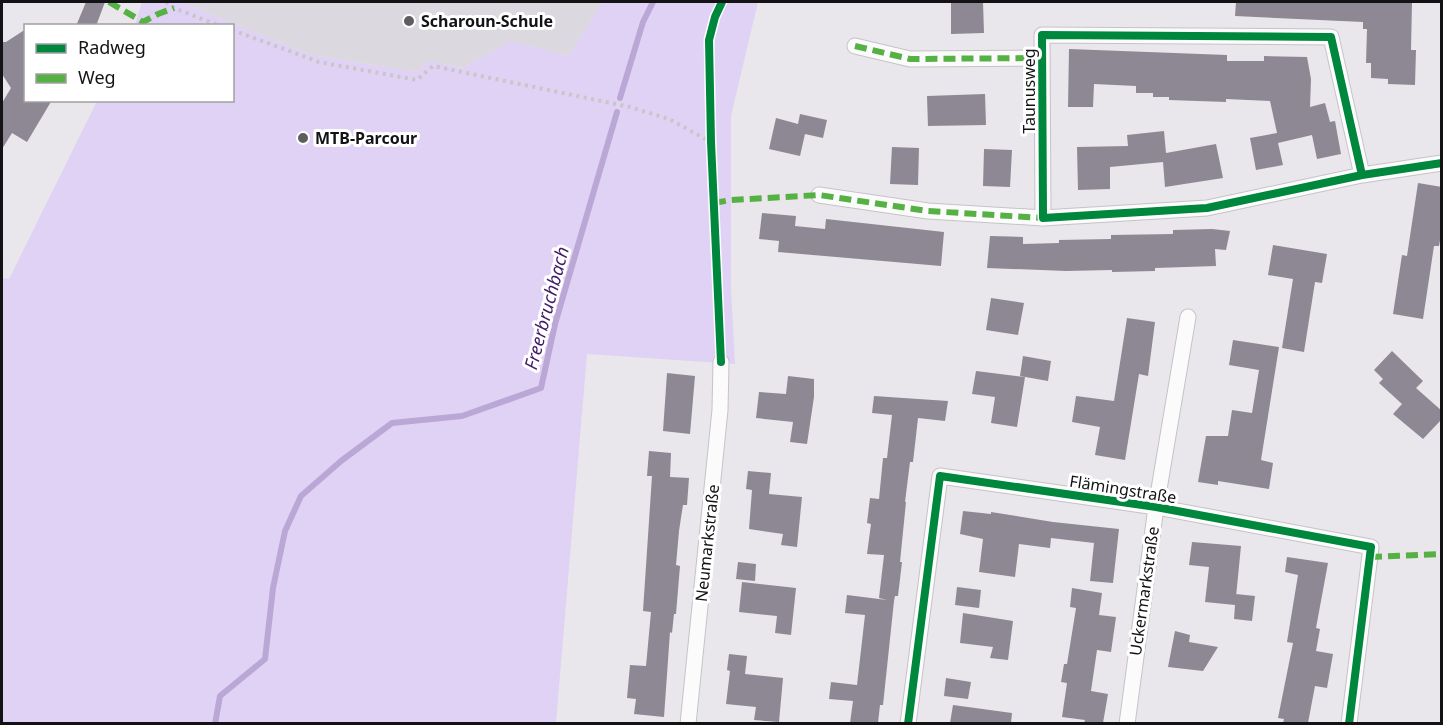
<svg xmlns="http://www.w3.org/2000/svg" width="1443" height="725" font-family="'Noto Sans',sans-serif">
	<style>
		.built { fill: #dcd8e0 }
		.green { fill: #e0d2f5 }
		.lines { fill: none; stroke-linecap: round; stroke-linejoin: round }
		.stream { stroke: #baa7d5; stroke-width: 6 }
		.building { fill: #8e8895 }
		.minor-casing { stroke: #c5c3c6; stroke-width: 17 }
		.path { stroke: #c7c6c8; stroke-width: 4; stroke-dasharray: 3 4.5; stroke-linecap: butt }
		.minor { stroke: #fcfbfc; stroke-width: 15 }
		.quiet { stroke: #55b144; stroke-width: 6; stroke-dasharray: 12 6; stroke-linecap: butt }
		.cycleway-casing { stroke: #fff; stroke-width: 11 }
		.cycleway { stroke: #00873e; stroke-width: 8 }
		.poi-dot { fill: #5e5d5f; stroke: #fff; stroke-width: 2 }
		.labels { text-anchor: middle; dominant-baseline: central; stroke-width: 6; stroke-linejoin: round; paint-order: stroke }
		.poi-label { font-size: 16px; font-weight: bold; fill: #131214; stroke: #fff; text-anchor: start }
		.street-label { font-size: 16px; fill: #131214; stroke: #fff }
		.water-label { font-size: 18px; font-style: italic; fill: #421b68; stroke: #fff }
	</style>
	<rect width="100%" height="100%" fill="#e9e7eb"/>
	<path class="built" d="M180 2H602L569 56 511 41 462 68 428 61 417 72 311 55Z"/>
	<path class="green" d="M142 2H180L311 55 417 72 428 61 462 68 511 41 569 56 602 2H758L731 116V289L735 364 587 354 556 723H2V278L9 279 97 101 232 100V26L135 25Z"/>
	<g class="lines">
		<g class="stream">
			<path d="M620 98 643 22 653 2"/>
			<path d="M215 724 220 696 265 659 273 588 285 531 301 496 341 461 392 423 462 416 541 388 555 324 617 112"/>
		</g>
	</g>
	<g class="building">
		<path d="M86 2H105L96 26H76Z"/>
		<path d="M951 2H983L984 33 951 34Z"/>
		<path d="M1236 2H1412L1411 50H1416L1415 85 1388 84V79L1371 78V63H1366L1367 29H1363V22L1235 16Z"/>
		<path d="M26 29V100H52L27 142 12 133 2 149V103L11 88 2 74V42H6Z"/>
		<path d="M1069 49 1227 55V61H1264V56L1307 57 1311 79 1310 107 1325 103 1330 122 1335 121 1341 154 1317 159 1312 135 1278 143 1283 165 1256 170 1250 138 1277 133 1270 101 1226 99V102L1169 100V97H1153V93H1136V86L1094 84 1093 107H1068Z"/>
		<path d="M985 94 986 125 928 126 927 96Z"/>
		<path d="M800 114 827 120 823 138 805 134 800 156 769 149 776 118 798 124Z"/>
		<path d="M1164 131 1166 153 1216 144 1223 178 1165 187 1163 162 1110 167V189L1078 190 1077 147 1128 146 1127 135Z"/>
		<path d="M892 147 919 148 918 185 890 184Z"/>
		<path d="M984 149 1012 150 1010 187 983 186Z"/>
		<path d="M1418 183 1442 187V230L1439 246H1434L1423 319 1393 314 1402 255 1407 256Z"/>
		<path d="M762 213 796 216 795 226 825 229 826 219 944 232 941 266 778 252 779 241 759 239Z"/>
		<path d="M1212 229 1230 231 1226 250 1215 249 1216 266 1155 268V271L1112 272V270L1066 271 987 268 990 236 1023 237V244L1059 243V240L1111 239V235L1173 234V230Z"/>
		<path d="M1273 245 1327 254 1322 283 1315 282 1304 352 1282 348 1293 279 1268 275Z"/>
		<path d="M991 298 1024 303 1018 335 986 330Z"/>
		<path d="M1127 318 1155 322 1148 376 1139 374 1125 460 1095 455 1100 427 1072 422 1076 396 1114 401Z"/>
		<path d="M1233 340 1279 347 1261 460 1273 463 1269 489 1218 481V485L1198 482 1206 436H1228L1232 410 1252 413 1259 370 1229 365Z"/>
		<path d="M1392 351 1423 381 1416 388 1442 411V419L1423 439 1393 414 1402 404 1379 383 1383 379 1374 370Z"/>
		<path d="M1023 356 1051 361 1048 381 1020 376Z"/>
		<path d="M976 371 1025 377 1017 427 991 423 995 397 972 394Z"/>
		<path d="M667 373 695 376 690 434 663 431Z"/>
		<path d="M788 376 814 379V397L807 444 790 442 793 422 756 418 759 392 786 394Z"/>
		<path d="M874 396 948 401 945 421 918 418 913 462H910L905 502H906L900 562H902L898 596H895L894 601 883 705H880L878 723H850L853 701 829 699 831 682 857 685 865 615 845 613 847 595 887 600 879 598 884 555 867 554 871 524 867 523 870 498 879 499 883 458H887L892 415 872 413Z"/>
		<path d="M649 451 671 453 670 477 689 478 687 505H683L679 531 676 565 680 566 676 614H674L672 633 670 632 664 717 634 714 636 699 627 698 630 665 646 666 651 612 643 611 652 476H647Z"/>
		<path d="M748 471 771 473 769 494 802 497 797 547 781 545 783 534 749 529 752 490 746 489Z"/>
		<path d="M963 511 991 514V512L1053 522 1119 529 1113 583 1090 581 1094 543 1051 538 1050 548 1019 544 1015 577 979 572 983 539 960 534Z"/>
		<path d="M1192 542 1241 546 1236 597V594L1255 596 1252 621 1234 619 1235 605 1205 602 1209 567 1189 565Z"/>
		<path d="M1287 557 1328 563 1316 628 1320 629 1316 651 1333 654 1327 688 1315 686 1308 723H1283L1284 719 1278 718 1293 643 1287 642 1298 575 1285 572Z"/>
		<path d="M738 562 756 564 755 581 736 579Z"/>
		<path d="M742 582 796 588 791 635 775 633 777 616 739 612Z"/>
		<path d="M957 587 981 590 979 608 955 605Z"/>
		<path d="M1072 588 1102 593 1099 615 1116 617 1111 652 1097 650 1091 691 1108 694 1103 723H1084L1085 720 1062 717 1067 683 1061 682 1064 664H1067L1076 608 1070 607Z"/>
		<path d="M963 613 1013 621 1008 660 990 658 993 647 960 643Z"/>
		<path d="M1175 631 1190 635 1189 642 1218 647 1203 671 1168 667Z"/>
		<path d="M729 654 747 656 745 674 783 678 779 722 754 720 756 707 726 704 730 671 727 670Z"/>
		<path d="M946 678 971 682 968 699 944 696Z"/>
		<path d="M953 705 1012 713 1011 723H950Z"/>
	</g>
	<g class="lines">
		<defs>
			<g id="minor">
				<path d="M855 46 910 59 1042 58"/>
				<path d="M1362 175 1331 37 1042 35 1043 218 1207 208 1362 175 1442 163"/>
				<path d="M819 195 928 211 1043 218"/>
				<path d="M688 724 720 410 721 362"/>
				<path d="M908 724 940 476 1156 507 1371 547 1349 724"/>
				<path d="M1127 724 1156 507 1188 317"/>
			</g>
		</defs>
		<use href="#minor" class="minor-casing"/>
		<g class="path">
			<path d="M166 2 174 8 220 26"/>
			<path d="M232 30 319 62 417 80 433 66 630 107 669 119 711 142"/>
		</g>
		<use href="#minor" class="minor"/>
		<g class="quiet">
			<path d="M109 2 143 22 158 14 174 8"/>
			<path d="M855 46 910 59 1042 58"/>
			<path d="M714 203 731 200 819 195 928 211 1043 218"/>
			<path d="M1370 557 1442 554"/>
		</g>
		<defs>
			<g id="cycleway">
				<path d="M1362 175 1331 37 1042 35 1043 218 1207 208 1362 175 1442 163"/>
				<path d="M721 362 711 142 709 40 715 17 722 2"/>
				<path d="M908 724 940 476 1156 507 1371 547 1349 724"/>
			</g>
		</defs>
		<use href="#cycleway" class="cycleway-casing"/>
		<use href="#cycleway" class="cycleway"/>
	</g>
	<g class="poi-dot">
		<circle cx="409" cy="21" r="6"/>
		<circle cx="303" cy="138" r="6"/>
	</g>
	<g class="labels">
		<g class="poi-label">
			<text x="421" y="21">Scharoun-Schule</text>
			<text x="315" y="138">MTB-Parcour</text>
		</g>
		<g class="street-label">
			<text transform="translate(1029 91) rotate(-90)">Taunusweg</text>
			<text transform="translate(1123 489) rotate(9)">Flämingstraße</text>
			<text transform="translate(707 543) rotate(-84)">Neumarkstraße</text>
			<text transform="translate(1144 591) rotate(-82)">Uckermarkstraße</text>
		</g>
		<g class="water-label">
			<text transform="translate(546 308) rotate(-75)">Freerbruchbach</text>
		</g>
	</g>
	<rect width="1443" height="725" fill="none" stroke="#131214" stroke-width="6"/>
	<rect x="24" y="24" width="210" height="78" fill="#ffffff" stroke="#a1a0a1" stroke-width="1.5"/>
	<rect x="36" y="44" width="30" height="9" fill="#00873e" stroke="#a1a0a1" stroke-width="1.5"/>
	<text x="78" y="54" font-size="18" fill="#131214">Radweg</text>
	<rect x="36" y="74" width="30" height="9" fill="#55b144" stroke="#a1a0a1" stroke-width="1.5"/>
	<text x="78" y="84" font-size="18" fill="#131214">Weg</text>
</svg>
